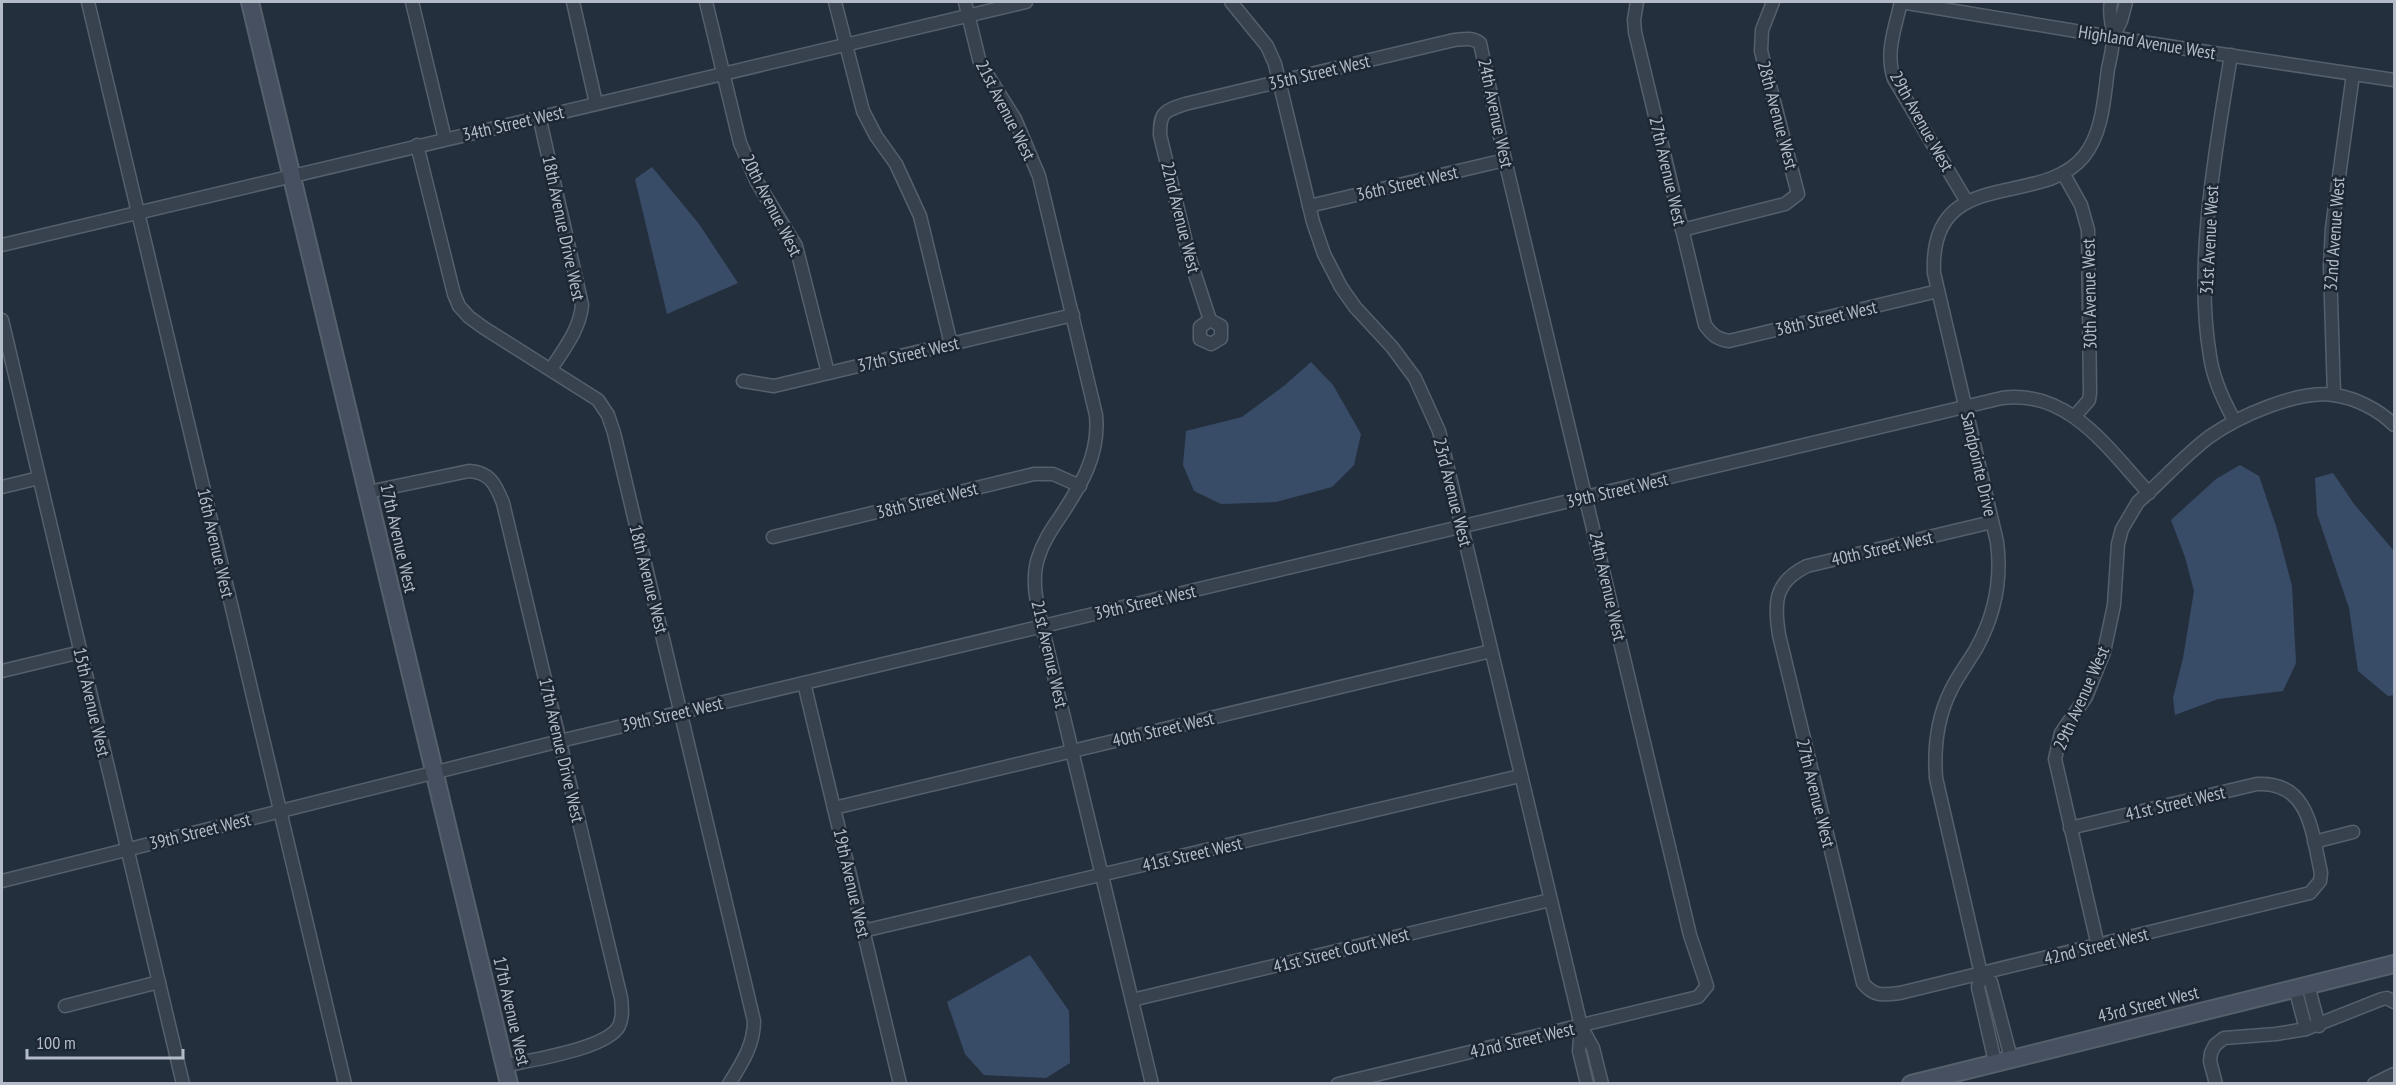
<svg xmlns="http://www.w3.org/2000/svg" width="2396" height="1085" font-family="'PT Sans Narrow',sans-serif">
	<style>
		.water { fill: #394c67 }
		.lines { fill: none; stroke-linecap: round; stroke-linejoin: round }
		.street-casing { stroke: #565f6c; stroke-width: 15 }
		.secondary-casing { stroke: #565f6c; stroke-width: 20 }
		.street { stroke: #38414e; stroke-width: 12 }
		.secondary { stroke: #465061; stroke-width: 16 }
		.labels { text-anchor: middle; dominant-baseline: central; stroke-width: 5; stroke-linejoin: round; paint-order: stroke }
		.street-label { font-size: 18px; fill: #b4bcc9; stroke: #1d2633 }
	</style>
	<rect width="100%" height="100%" fill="#242f3e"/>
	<g class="water">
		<path d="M652 167 699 224 738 283 667 314 635 179Z"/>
		<path d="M1311 362 1333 385 1361 434 1354 465 1332 487 1276 502 1221 504 1194 491 1183 465 1186 431 1242 417 1285 385Z"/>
		<path d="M2240 465 2259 476 2277 529 2292 586 2296 663 2283 691 2218 699 2175 715 2173 698 2183 658 2194 591 2185 557 2171 520 2216 479Z"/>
		<path d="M2333 473 2354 504 2394 551V695L2388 696 2358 671 2349 608 2317 514 2315 478Z"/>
		<path d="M1030 955 1069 1011 1070 1063 1046 1078 984 1075 965 1054 947 1002Z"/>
	</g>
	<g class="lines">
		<defs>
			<g id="street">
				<path d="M88 2 345 1084"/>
				<path d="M412 2 445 139"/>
				<path d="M573 2 596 103"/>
				<path d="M706 2 740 143 757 182 796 246 828 373"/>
				<path d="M835 2 863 111 876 136 896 164 920 216 951 344"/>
				<path d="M965 2 980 63 1015 119 1039 176 1096 415C1100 455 1081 485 1060 517 1051 530 1043 542 1038 558 1031 580 1037 604 1042 626L1152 1084"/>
				<path d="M1231 2 1267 46 1275 64 1313 222 1324 254 1341 287 1355 307 1392 347 1415 378 1439 431 1581 1026 1593 1048 1602 1084"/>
				<path d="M1637 2 1634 20 1635 32 1705 325C1712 335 1717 339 1729 341L1938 291"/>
				<path d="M1901 2 2154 44 2394 80"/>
				<path d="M1901 2C1895 28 1885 53 1894 79L1967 202"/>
				<path d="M2113 37 2121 21 2126 2"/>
				<path d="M2231 55C2216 148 2194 263 2210 356 2213 379 2223 400 2234 420"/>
				<path d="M539 116 582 305C580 329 564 349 551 369"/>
				<path d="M417 145 454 294 459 306 469 317 484 328 598 400 608 415 614 433 754 1021C754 1045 742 1063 729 1084"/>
				<path d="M2063 173 2081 205 2088 230 2090 393 2089 400 2075 416"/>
				<path d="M1309 206 1505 160"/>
				<path d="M1682 230 1785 204 1798 194 1761 51 1762 30 1773 2"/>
				<path d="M2 245 1026 2"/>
				<path d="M2 320 183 1084"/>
				<path d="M1210 320 1200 327V339L1211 344 1221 338V326L1210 320 1190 259 1160 135C1160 112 1164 111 1185 104L1454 40C1463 39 1472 37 1480 43L1505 160 1690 935 1707 986 1698 997 1338 1084"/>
				<path d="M743 381 774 386 1073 315"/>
				<path d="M2334 395 2330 267 2332 228 2353 74"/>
				<path d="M2 487 39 478"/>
				<path d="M368 492 469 471C490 472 496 485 503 503L621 998C622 1008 623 1017 619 1026 607 1049 530 1060 504 1066"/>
				<path d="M1992 522 1807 566C1774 582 1774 603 1779 635L1863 983C1874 997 1884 995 1900 993L2310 893 2320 881 2321 873C2312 833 2310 781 2257 784L2070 828"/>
				<path d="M773 537 1034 474H1053L1080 486"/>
				<path d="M2 671 81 652"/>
				<path d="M804 683 900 1084"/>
				<path d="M834 808 1491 651"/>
				<path d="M2314 842 2353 832"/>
				<path d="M2 881 560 741 2002 398C2069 389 2108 449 2149 493"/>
				<path d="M863 931 1520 776"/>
				<path d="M2098 946 2055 759 2061 733 2086 697 2104 652 2114 605 2118 544 2122 529 2138 502C2162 481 2184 456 2209 437 2239 416 2297 390 2334 395 2356 398 2379 410 2394 425"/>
				<path d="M1981 974 1978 987 1995 1062"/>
				<path d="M2308 985 2319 1026"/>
				<path d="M2295 988 2306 1029"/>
				<path d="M1132 1000 1550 900"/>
				<path d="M65 1006 159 982"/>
				<path d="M1581 1027 1579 1051 1587 1084"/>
				<path d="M2011 1058 1991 982 1981 974 1936 778C1934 750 1937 719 1950 692 1957 677 1967 664 1976 649 1995 615 2002 580 1997 542L1934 273C1929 163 2041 210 2084 156 2103 132 2104 98 2108 69 2110 59 2113 48 2113 38 2113 25 2108 14 2111 2"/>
				<path d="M2216 1084 2210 1061 2211 1053 2215 1045 2224 1038 2276 1034 2306 1029 2382 999 2387 998 2394 1002"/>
				<path d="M2374 1084 2394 1074"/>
			</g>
			<g id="secondary">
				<path d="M250 2 509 1084"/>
				<path d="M1911 1084 2394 964"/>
			</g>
		</defs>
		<use href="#street" class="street-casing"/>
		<use href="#secondary" class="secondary-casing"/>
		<use href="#street" class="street"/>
		<use href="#secondary" class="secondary"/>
	</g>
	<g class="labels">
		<g class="street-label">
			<text transform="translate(2147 42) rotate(9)">Highland Avenue West</text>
			<text transform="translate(1319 72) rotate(-13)">35th Street West</text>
			<text transform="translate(1006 110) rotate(63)">21st Avenue West</text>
			<text transform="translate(1496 113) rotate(78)">24th Avenue West</text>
			<text transform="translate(1778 115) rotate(75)">28th Avenue West</text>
			<text transform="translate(1922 121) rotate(61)">29th Avenue West</text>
			<text transform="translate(513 123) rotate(-13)">34th Street West</text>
			<text transform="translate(1668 171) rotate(77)">27th Avenue West</text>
			<text transform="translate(1407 183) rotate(-13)">36th Street West</text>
			<text transform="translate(772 205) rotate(63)">20th Avenue West</text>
			<text transform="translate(1181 217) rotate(76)">22nd Avenue West</text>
			<text transform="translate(564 228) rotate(78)">18th Avenue Drive West</text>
			<text transform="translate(2334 234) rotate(-86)">32nd Avenue West</text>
			<text transform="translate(2209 240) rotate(-87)">31st Avenue West</text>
			<text transform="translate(2089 294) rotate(-91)">30th Avenue West</text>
			<text transform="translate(1826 318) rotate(-13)">38th Street West</text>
			<text transform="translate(908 354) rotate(-13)">37th Street West</text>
			<text transform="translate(1979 464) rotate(77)">Sandpointe Drive</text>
			<text transform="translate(1617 490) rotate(-13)">39th Street West</text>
			<text transform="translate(1453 492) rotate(76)">23rd Avenue West</text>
			<text transform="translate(927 500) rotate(-14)">38th Street West</text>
			<text transform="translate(399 538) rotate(77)">17th Avenue West</text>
			<text transform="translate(216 543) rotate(77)">16th Avenue West</text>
			<text transform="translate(1882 548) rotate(-13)">40th Street West</text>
			<text transform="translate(649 579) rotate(76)">18th Avenue West</text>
			<text transform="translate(1608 586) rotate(77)">24th Avenue West</text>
			<text transform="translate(1145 602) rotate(-13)">39th Street West</text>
			<text transform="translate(1050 654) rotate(77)">21st Avenue West</text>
			<text transform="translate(2081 698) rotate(-66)">29th Avenue West</text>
			<text transform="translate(92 702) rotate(77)">15th Avenue West</text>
			<text transform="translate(672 714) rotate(-13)">39th Street West</text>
			<text transform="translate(1163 729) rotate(-13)">40th Street West</text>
			<text transform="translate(562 750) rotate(77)">17th Avenue Drive West</text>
			<text transform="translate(1816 793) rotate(76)">27th Avenue West</text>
			<text transform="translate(2175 803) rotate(-13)">41st Street West</text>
			<text transform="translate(200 831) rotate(-14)">39th Street West</text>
			<text transform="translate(1192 854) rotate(-13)">41st Street West</text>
			<text transform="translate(852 883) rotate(77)">19th Avenue West</text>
			<text transform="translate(2096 946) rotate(-14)">42nd Street West</text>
			<text transform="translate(1341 950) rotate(-14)">41st Street Court West</text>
			<text transform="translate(2148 1004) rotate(-14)">43rd Street West</text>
			<text transform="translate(512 1011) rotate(77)">17th Avenue West</text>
			<text transform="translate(1522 1040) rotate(-13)">42nd Street West</text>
		</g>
	</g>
	<rect width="2396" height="1085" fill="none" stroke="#b4bcc9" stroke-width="6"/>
	<path d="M27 1049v9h156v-9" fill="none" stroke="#b4bcc9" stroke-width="3"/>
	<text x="36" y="1049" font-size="18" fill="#b4bcc9" stroke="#1d2633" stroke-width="4.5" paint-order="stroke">100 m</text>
</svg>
